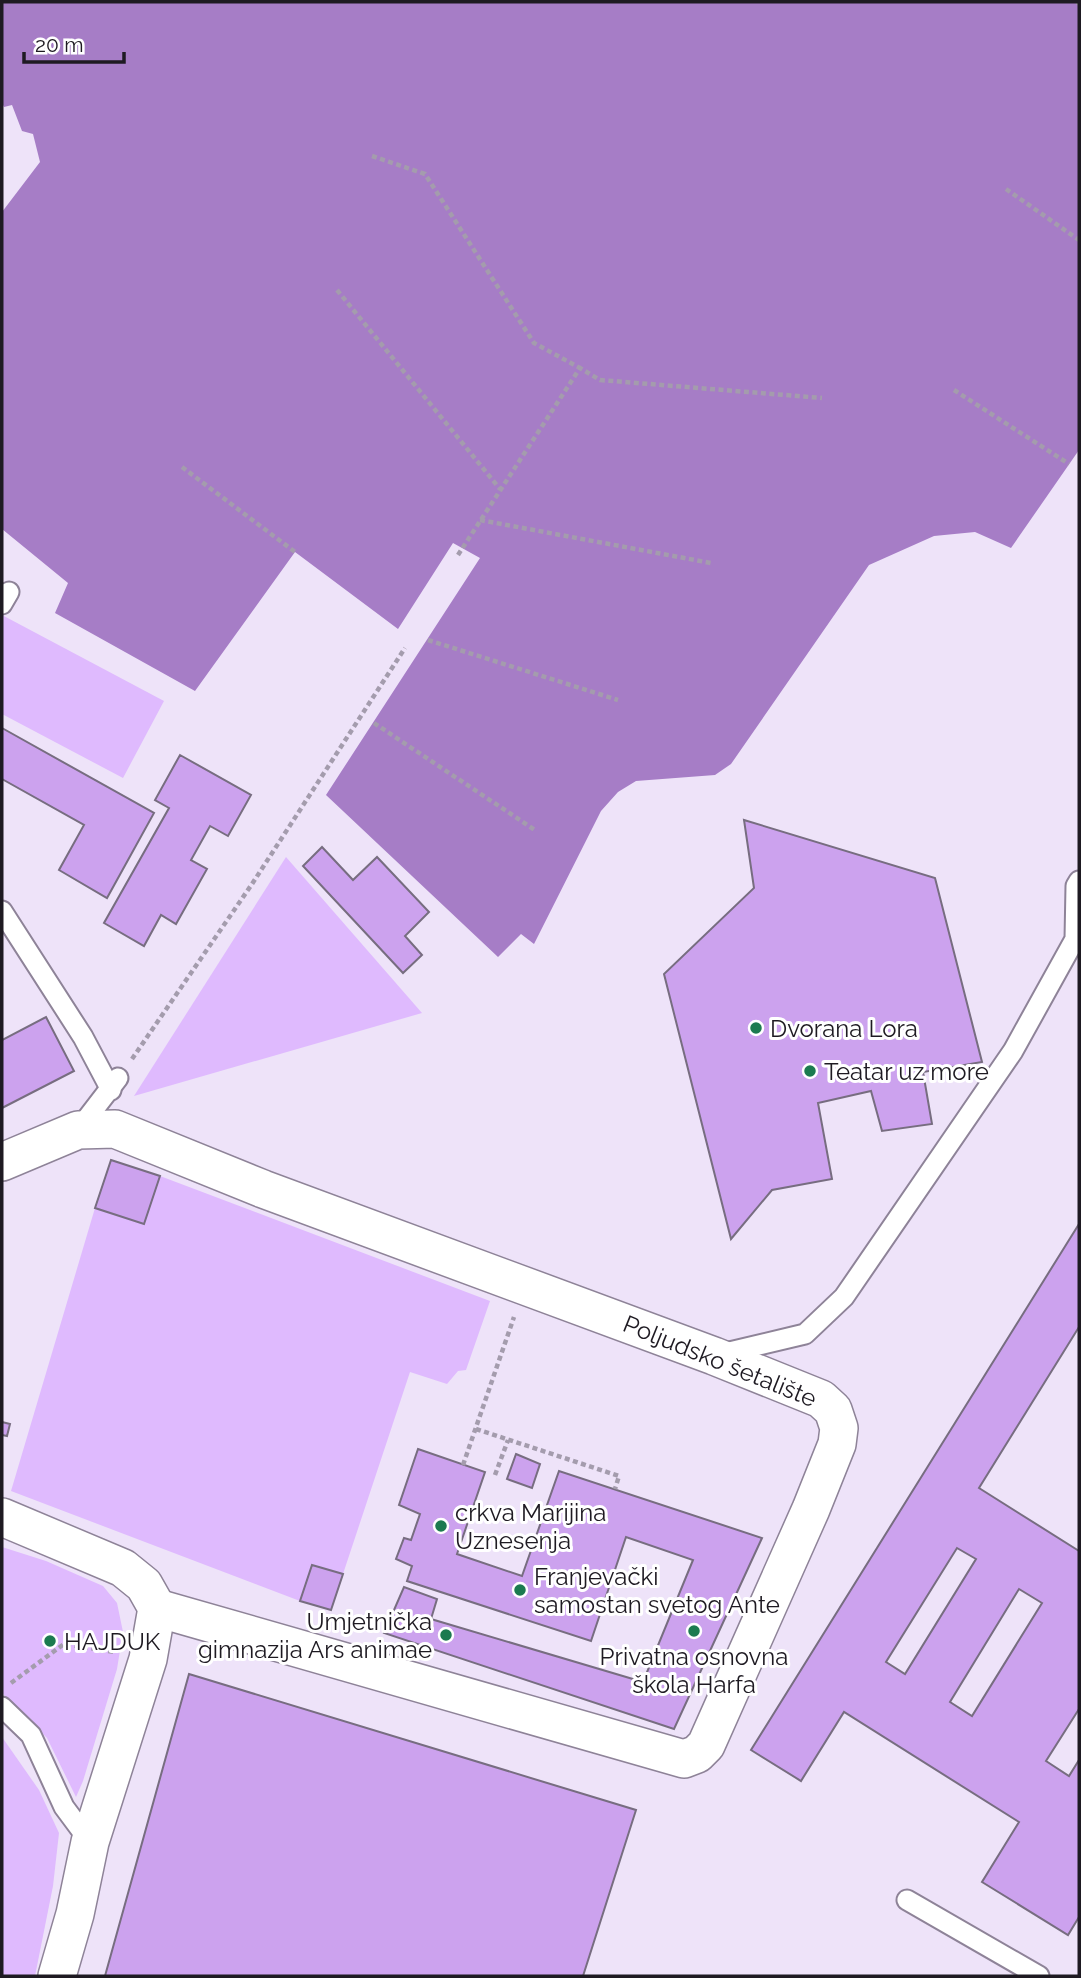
<svg xmlns="http://www.w3.org/2000/svg" width="1081" height="1978" font-family="Raleway,sans-serif">
	<style>
		.green { fill: #dfbafe }
		.water { fill: #a67dc6 }
		.building { fill: #cca2ee; stroke: #776d80; stroke-width: 2; fill-rule: evenodd }
		.lines { fill: none; stroke-linecap: round; stroke-linejoin: round }
		.service-casing { stroke: #8e8398; stroke-width: 23 }
		.minor-casing { stroke: #8e8398; stroke-width: 40 }
		.path { stroke: #a49cad; stroke-width: 4.5; stroke-dasharray: 5 3.5; stroke-linecap: butt }
		.service { stroke: #fff; stroke-width: 19 }
		.minor { stroke: #fff; stroke-width: 37 }
		.poi-dot { fill: #1c7a50; stroke: #fff; stroke-width: 2.5 }
		.labels { text-anchor: middle; dominant-baseline: central; stroke-width: 6; stroke-linejoin: round; paint-order: stroke }
		.poi-label { font-size: 24px; fill: #1e1a22; stroke: #fff; text-anchor: start }
		.street-label { font-size: 24px; fill: #1e1a22; stroke: #fff }
	</style>
	<rect width="100%" height="100%" fill="#eee3f9"/>
	<g class="green">
		<path d="M2 615 164 701 123 778 2 714Z"/>
		<path d="M286 857 422 1013 134 1096Z"/>
		<path d="M160 1176 490 1301 466 1370 458 1371 447 1384 410 1372 343 1574 312 1565 300 1601 11 1491 95 1208 144 1224Z"/>
		<path d="M2 1547 46 1561 103 1586 117 1603 123 1632 117 1669 83 1781 76 1797 47 1738 2 1693Z"/>
		<path d="M2 1737 39 1790 59 1833 53 1886 35 1976H2Z"/>
	</g>
	<path class="water" d="M2 2H1079V450L1011 548 975 532 934 536 869 565 731 764 715 775 636 781 618 792 601 811 534 944 521 934 498 957 326 795 480 558 453 543 398 629 295 552 195 691 55 613 68 583 2 529V212L40 162 33 134 22 131 12 105 4 107 2 103Z"/>
	<g class="building">
		<path d="M2 728 154 813 107 898 59 870 84 825 2 779Z"/>
		<path d="M180 755 251 795 228 836 210 826 191 860 207 869 176 924 161 915 144 946 104 923 169 808 155 800Z"/>
		<path d="M744 820 935 878 982 1062 923 1072 932 1124 882 1131 871 1091 818 1103 832 1179 772 1190 731 1239 664 974 754 888Z"/>
		<path d="M322 847 353 880 377 857 429 912 405 936 422 955 403 973 303 866Z"/>
		<path d="M46 1017 74 1071 2 1108V1040Z"/>
		<path d="M111 1160 160 1176 144 1224 95 1208Z"/>
		<path d="M1079 1224V1327L979 1488 1079 1551V1709L1046 1761 1069 1776 1079 1760V1917L1068 1935 982 1882 1019 1822 844 1712 801 1781 751 1750ZM957 1548 976 1559 905 1674 886 1662ZM1019 1589 1042 1603 972 1716 950 1702Z"/>
		<path d="M2 1422 10 1424 7 1436 2 1435Z"/>
		<path d="M418 1449 485 1472 457 1554 522 1576 559 1471 762 1538 674 1729 384 1633 404 1587 437 1599 431 1619 643 1682 693 1560 626 1537 591 1641 407 1581 412 1566 396 1559 404 1538 411 1540 420 1514 399 1505Z"/>
		<path d="M516 1454 540 1464 532 1488 507 1479Z"/>
		<path d="M312 1565 343 1574 331 1610 300 1601Z"/>
		<path d="M189 1674 636 1810 583 1976H105Z"/>
	</g>
	<g class="lines">
		<defs>
			<g id="service">
				<path d="M2 604 9 592"/>
				<path d="M2 911 83 1037 111 1090"/>
				<path d="M78 1130 118 1078"/>
				<path d="M721 1354 805 1334 844 1297 1013 1051 1075 939 1076 886 1079 881"/>
				<path d="M2 1707 31 1735 64 1807 90 1842"/>
				<path d="M907 1900 1039 1976"/>
			</g>
			<g id="minor">
				<path d="M2 1162 78 1130 115 1129 263 1189 714 1356 821 1399 833 1410 839 1428 837 1444 811 1509 706 1745 697 1754 684 1759 157 1608"/>
				<path d="M2 1517 123 1568 144 1585 157 1608 148 1659 90 1842 75 1914 57 1976"/>
			</g>
		</defs>
		<use href="#service" class="service-casing"/>
		<use href="#minor" class="minor-casing"/>
		<g class="path">
			<path d="M1077 2 1079 4"/>
			<path d="M372 156 425 174 534 343 580 368"/>
			<path d="M1006 189 1079 240"/>
			<path d="M337 290 500 489"/>
			<path d="M954 390 1069 464"/>
			<path d="M182 467 295 552"/>
			<path d="M480 520 711 563"/>
			<path d="M458 555 580 368 600 380 822 398"/>
			<path d="M428 640 618 700"/>
			<path d="M374 723 535 830"/>
			<path d="M132 1059 252 884 405 648"/>
			<path d="M476 1429 619 1476 615 1489"/>
			<path d="M463 1465 514 1317"/>
			<path d="M495 1475 508 1440"/>
			<path d="M11 1683 64 1644 114 1652"/>
		</g>
		<use href="#service" class="service"/>
		<use href="#minor" class="minor"/>
	</g>
	<g class="poi-dot">
		<circle cx="756" cy="1028" r="7"/>
		<circle cx="810" cy="1071" r="7"/>
		<circle cx="441" cy="1526" r="7"/>
		<circle cx="520" cy="1590" r="7"/>
		<circle cx="694" cy="1631" r="7"/>
		<circle cx="446" cy="1635" r="7"/>
		<circle cx="50" cy="1641" r="7"/>
	</g>
	<g class="labels">
		<g class="poi-label">
			<text x="770" y="1028">Dvorana Lora</text>
			<text x="824" y="1071">Teatar uz more</text>
			<text x="455" y="1512">crkva Marijina<tspan x="455" dy="28">Uznesenja</tspan></text>
			<text x="534" y="1576">Franjevački<tspan x="534" dy="28">samostan svetog Ante</tspan></text>
			<text x="432" y="1621" text-anchor="end">Umjetnička<tspan x="432" dy="28">gimnazija Ars animae</tspan></text>
			<text x="64" y="1641">HAJDUK</text>
			<text x="694" y="1656" text-anchor="middle">Privatna osnovna<tspan x="694" dy="28">škola Harfa</tspan></text>
		</g>
		<g class="street-label">
			<text transform="translate(720 1361) rotate(22)">Poljudsko šetalište</text>
		</g>
	</g>
	<rect width="1081" height="1978" fill="none" stroke="#1e1a22" stroke-width="7"/>
	<path d="M24 52v10h100v-10" fill="none" stroke="#1e1a22" stroke-width="3.5"/>
	<text x="35" y="52" font-size="21" fill="#1e1a22" stroke="#ffffff" stroke-width="5" paint-order="stroke">20 m</text>
</svg>
